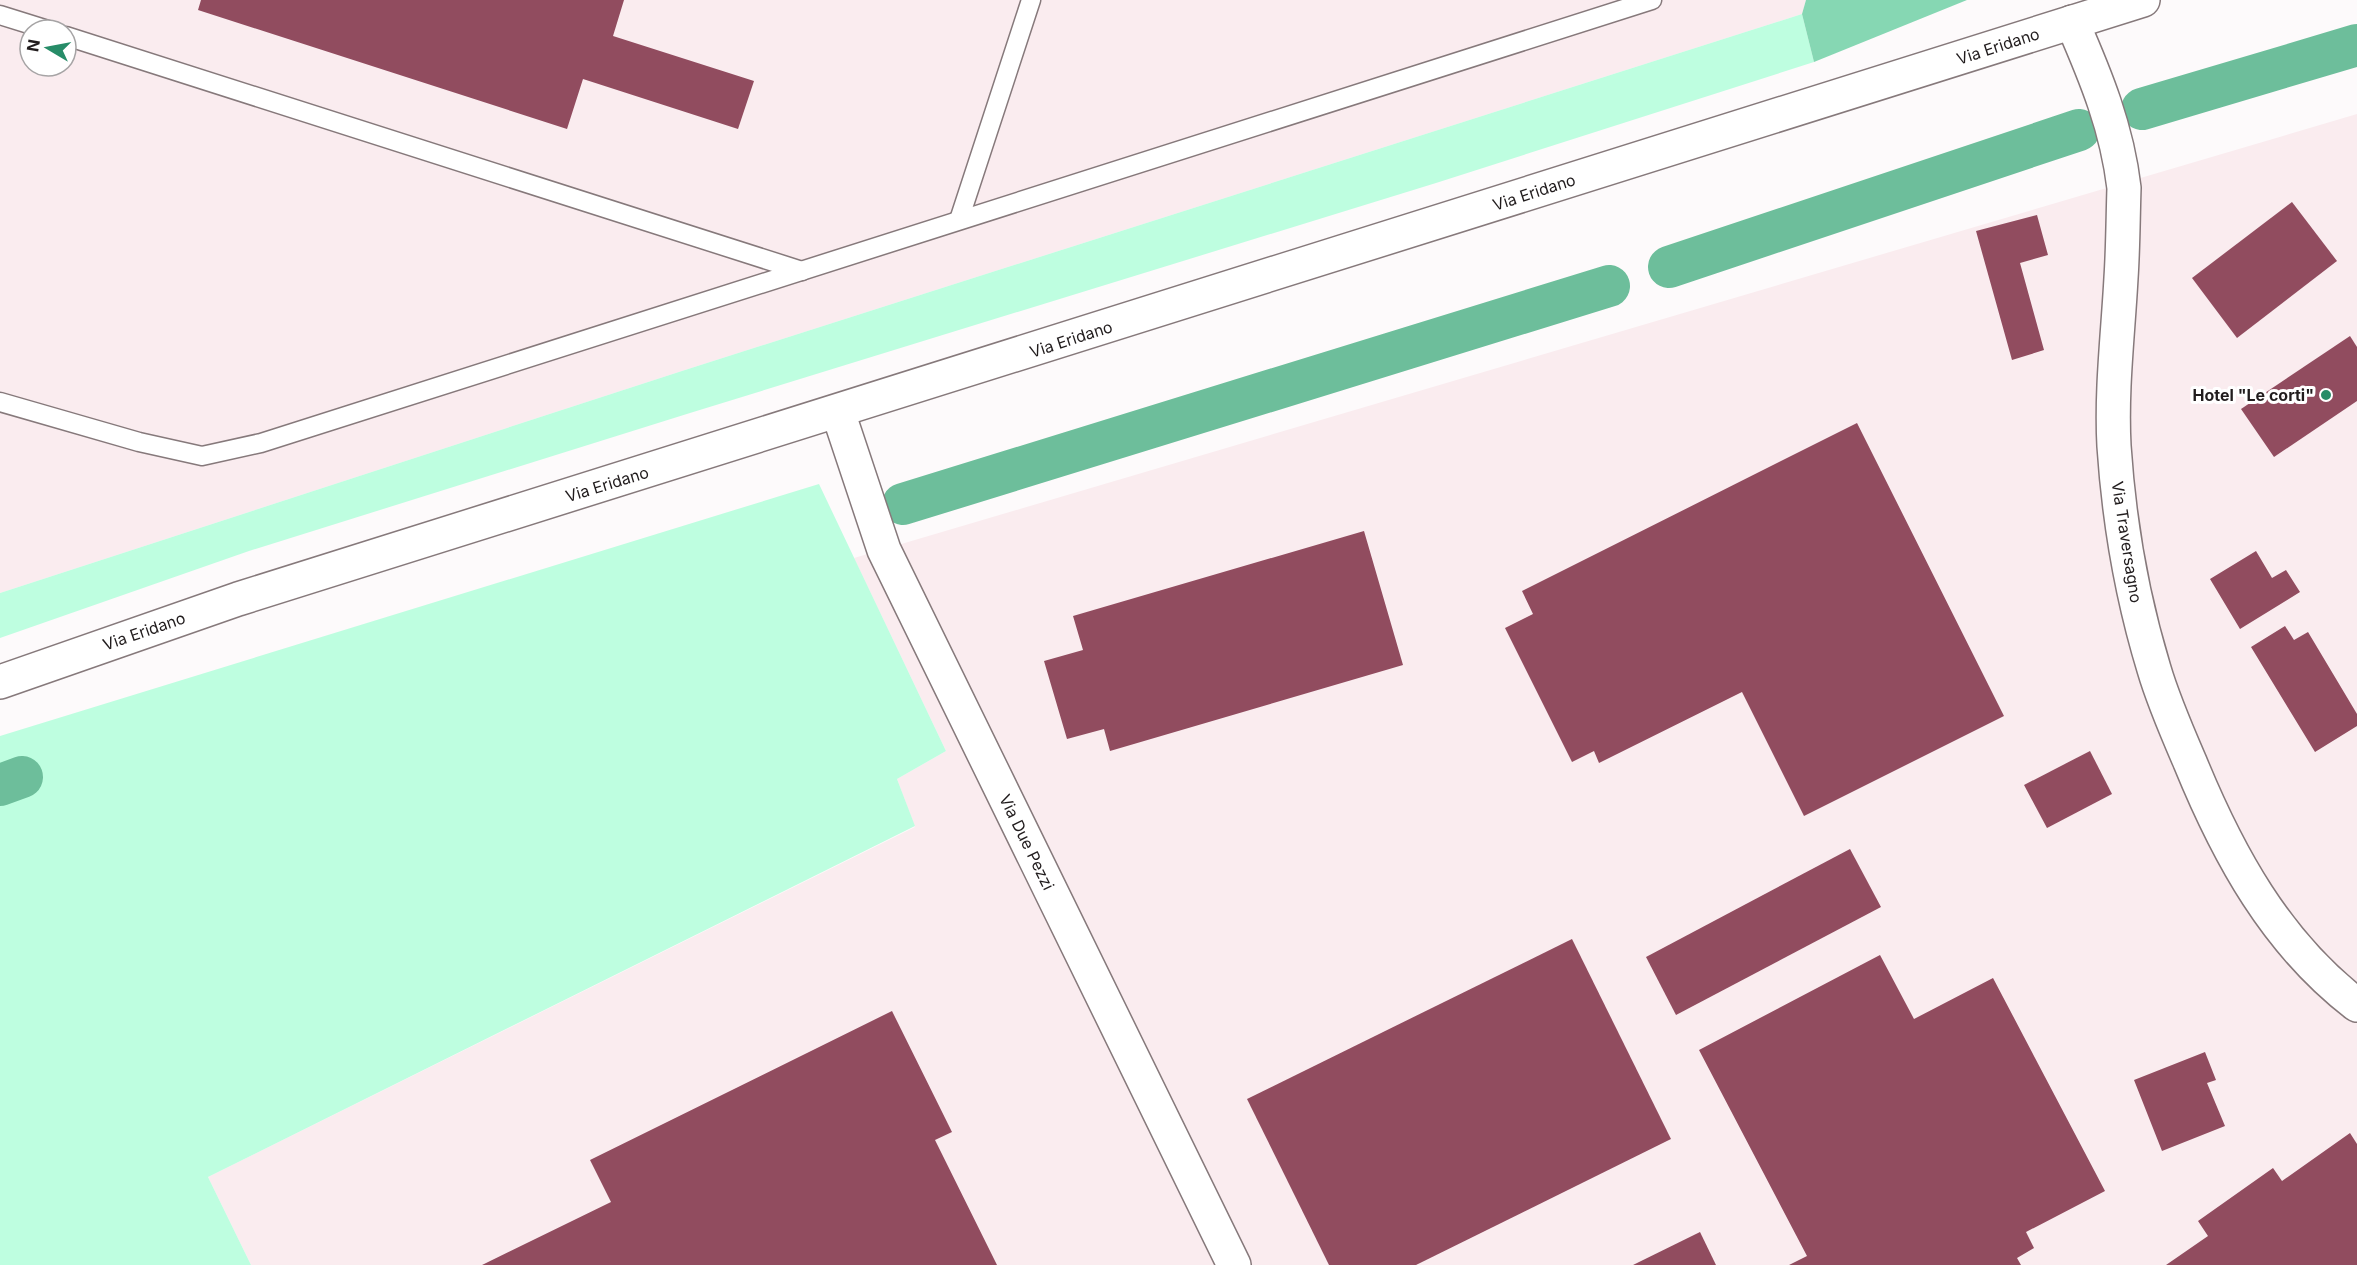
<svg xmlns="http://www.w3.org/2000/svg" width="2357" height="1265" font-family="Inter,sans-serif">
	<style>
		.built { fill: #faecef; fill-rule: evenodd }
		.green { fill: #befee0 }
		.forest { fill: #86d7b3 }
		.lines { fill: none; stroke-linecap: round; stroke-linejoin: round }
		.canal { stroke: #6dbe9b; stroke-width: 42 }
		.building { fill: #914c5f }
		.service-casing { stroke: #86797b; stroke-width: 21 }
		.minor-casing { stroke: #86797b; stroke-width: 36 }
		.primary-casing { stroke: #86797b; stroke-width: 36 }
		.service { stroke: #fff; stroke-width: 18 }
		.minor { stroke: #fff; stroke-width: 33 }
		.primary { stroke: #fff; stroke-width: 33 }
		.poi-dot { fill: #278c68; stroke: #fff; stroke-width: 2 }
		.labels { text-anchor: middle; dominant-baseline: central; stroke-width: 6; stroke-linejoin: round; paint-order: stroke }
		.street-label { font-size: 16px; fill: #211c1d; stroke: #fff }
		.poi-label { font-size: 16px; font-weight: bold; fill: #211c1d; stroke: #fff; text-anchor: end }
	</style>
	<rect width="100%" height="100%" fill="#fdfafb"/>
	<g class="built">
		<path d="M0 0H1806L1802 14 685 370 0 593ZM30 30H66V66H30Z"/>
		<path d="M2357 114V1265H251L208 1177 915 827 897 779 946 751 854 558Z"/>
	</g>
	<g class="green">
		<path d="M1802 14 1814 62 1436 183 690 413 249 551 0 638V593L685 370Z"/>
		<path d="M819 484 946 751 897 779 915 826 208 1177 251 1265H0V736Z"/>
	</g>
	<path class="forest" d="M1806 0H1967L1814 62 1802 14Z"/>
	<g class="lines">
		<g class="canal">
			<path d="M2142 109 2357 45"/>
			<path d="M1669 267 2079 130"/>
			<path d="M903 504 1609 286"/>
			<path d="M0 785 22 777"/>
		</g>
	</g>
	<g class="building">
		<path d="M201 0H624L613 36 754 81 738 129 583 79 567 129 198 10Z"/>
		<path d="M2292 202 2337 261 2237 338 2192 278Z"/>
		<path d="M2037 215 2048 255 2020 263 2044 350 2012 360 1976 231Z"/>
		<path d="M2350 336 2357 347V401L2274 457 2241 409Z"/>
		<path d="M1857 423 2004 716 1804 816 1742 692 1599 763 1594 751 1572 762 1505 628 1533 614 1522 591Z"/>
		<path d="M1364 531 1403 665 1110 751 1104 729 1067 739 1044 661 1083 650 1073 616Z"/>
		<path d="M2256 551 2272 578 2286 570 2300 592 2240 629 2210 579Z"/>
		<path d="M2285 626 2294 640 2308 632 2357 714V726L2315 752 2251 647Z"/>
		<path d="M2090 751 2112 794 2047 828 2024 785Z"/>
		<path d="M1850 849 1881 907 1676 1015 1646 957Z"/>
		<path d="M1572 939 1671 1139 1416 1265H1329L1247 1099Z"/>
		<path d="M1880 955 1914 1019 1993 978 2105 1191 2026 1232 2034 1248 2017 1258 2021 1265H1789L1807 1256 1699 1050Z"/>
		<path d="M892 1011 952 1132 935 1140 997 1265H482L611 1202 590 1160Z"/>
		<path d="M2205 1052 2216 1080 2207 1083 2225 1126 2162 1151 2134 1080Z"/>
		<path d="M2350 1133 2357 1144V1265H2166L2208 1236 2198 1221 2273 1168 2282 1181Z"/>
		<path d="M1700 1232 1716 1265H1633Z"/>
	</g>
	<g class="lines">
		<defs>
			<g id="service">
				<path d="M0 15 48 30"/>
				<path d="M66 36 802 271"/>
				<path d="M959 220 1031 0"/>
				<path d="M0 402 139 442 202 456 261 443 1652 0"/>
			</g>
			<g id="minor">
				<path d="M2072 22C2096 77 2117 128 2124 188 2123 218 2123 248 2121 278 2118 334 2111 390 2114 446 2119 521 2132 597 2154 669 2163 700 2177 732 2190 762 2228 855 2276 943 2357 1005"/>
				<path d="M838 412 884 550 1234 1265"/>
			</g>
			<path id="primary" d="M0 682 238 599 2143 0"/>
		</defs>
		<use href="#service" class="service-casing"/>
		<use href="#minor" class="minor-casing"/>
		<use href="#primary" class="primary-casing"/>
		<use href="#service" class="service"/>
		<use href="#minor" class="minor"/>
		<use href="#primary" class="primary"/>
	</g>
	<circle class="poi-dot" cx="2326" cy="395" r="6"/>
	<g class="labels">
		<g class="street-label">
			<text transform="translate(1998 46) rotate(-18)">Via Eridano</text>
			<text transform="translate(1534 192) rotate(-18)">Via Eridano</text>
			<text transform="translate(1071 339) rotate(-18)">Via Eridano</text>
			<text transform="translate(607 484) rotate(-17)">Via Eridano</text>
			<text transform="translate(2127 542) rotate(81)">Via Traversagno</text>
			<text transform="translate(144 631) rotate(-19)">Via Eridano</text>
			<text transform="translate(1027 842) rotate(64)">Via Due Pezzi</text>
		</g>
		<g class="poi-label">
			<text x="2314" y="395">Hotel "Le corti"</text>
		</g>
	</g>
	<g transform="translate(48 48) rotate(280)"><circle r="28" fill="#ffffff" stroke="#a6a4a5" stroke-width="1.5"/>
	<path d="M0-4.5L10 22L0 15L-10 22Z" fill="#278c68"/>
	<text y="-9" font-size="16" font-weight="bold" text-anchor="middle" fill="#211c1d">N</text>
	</g>
</svg>
